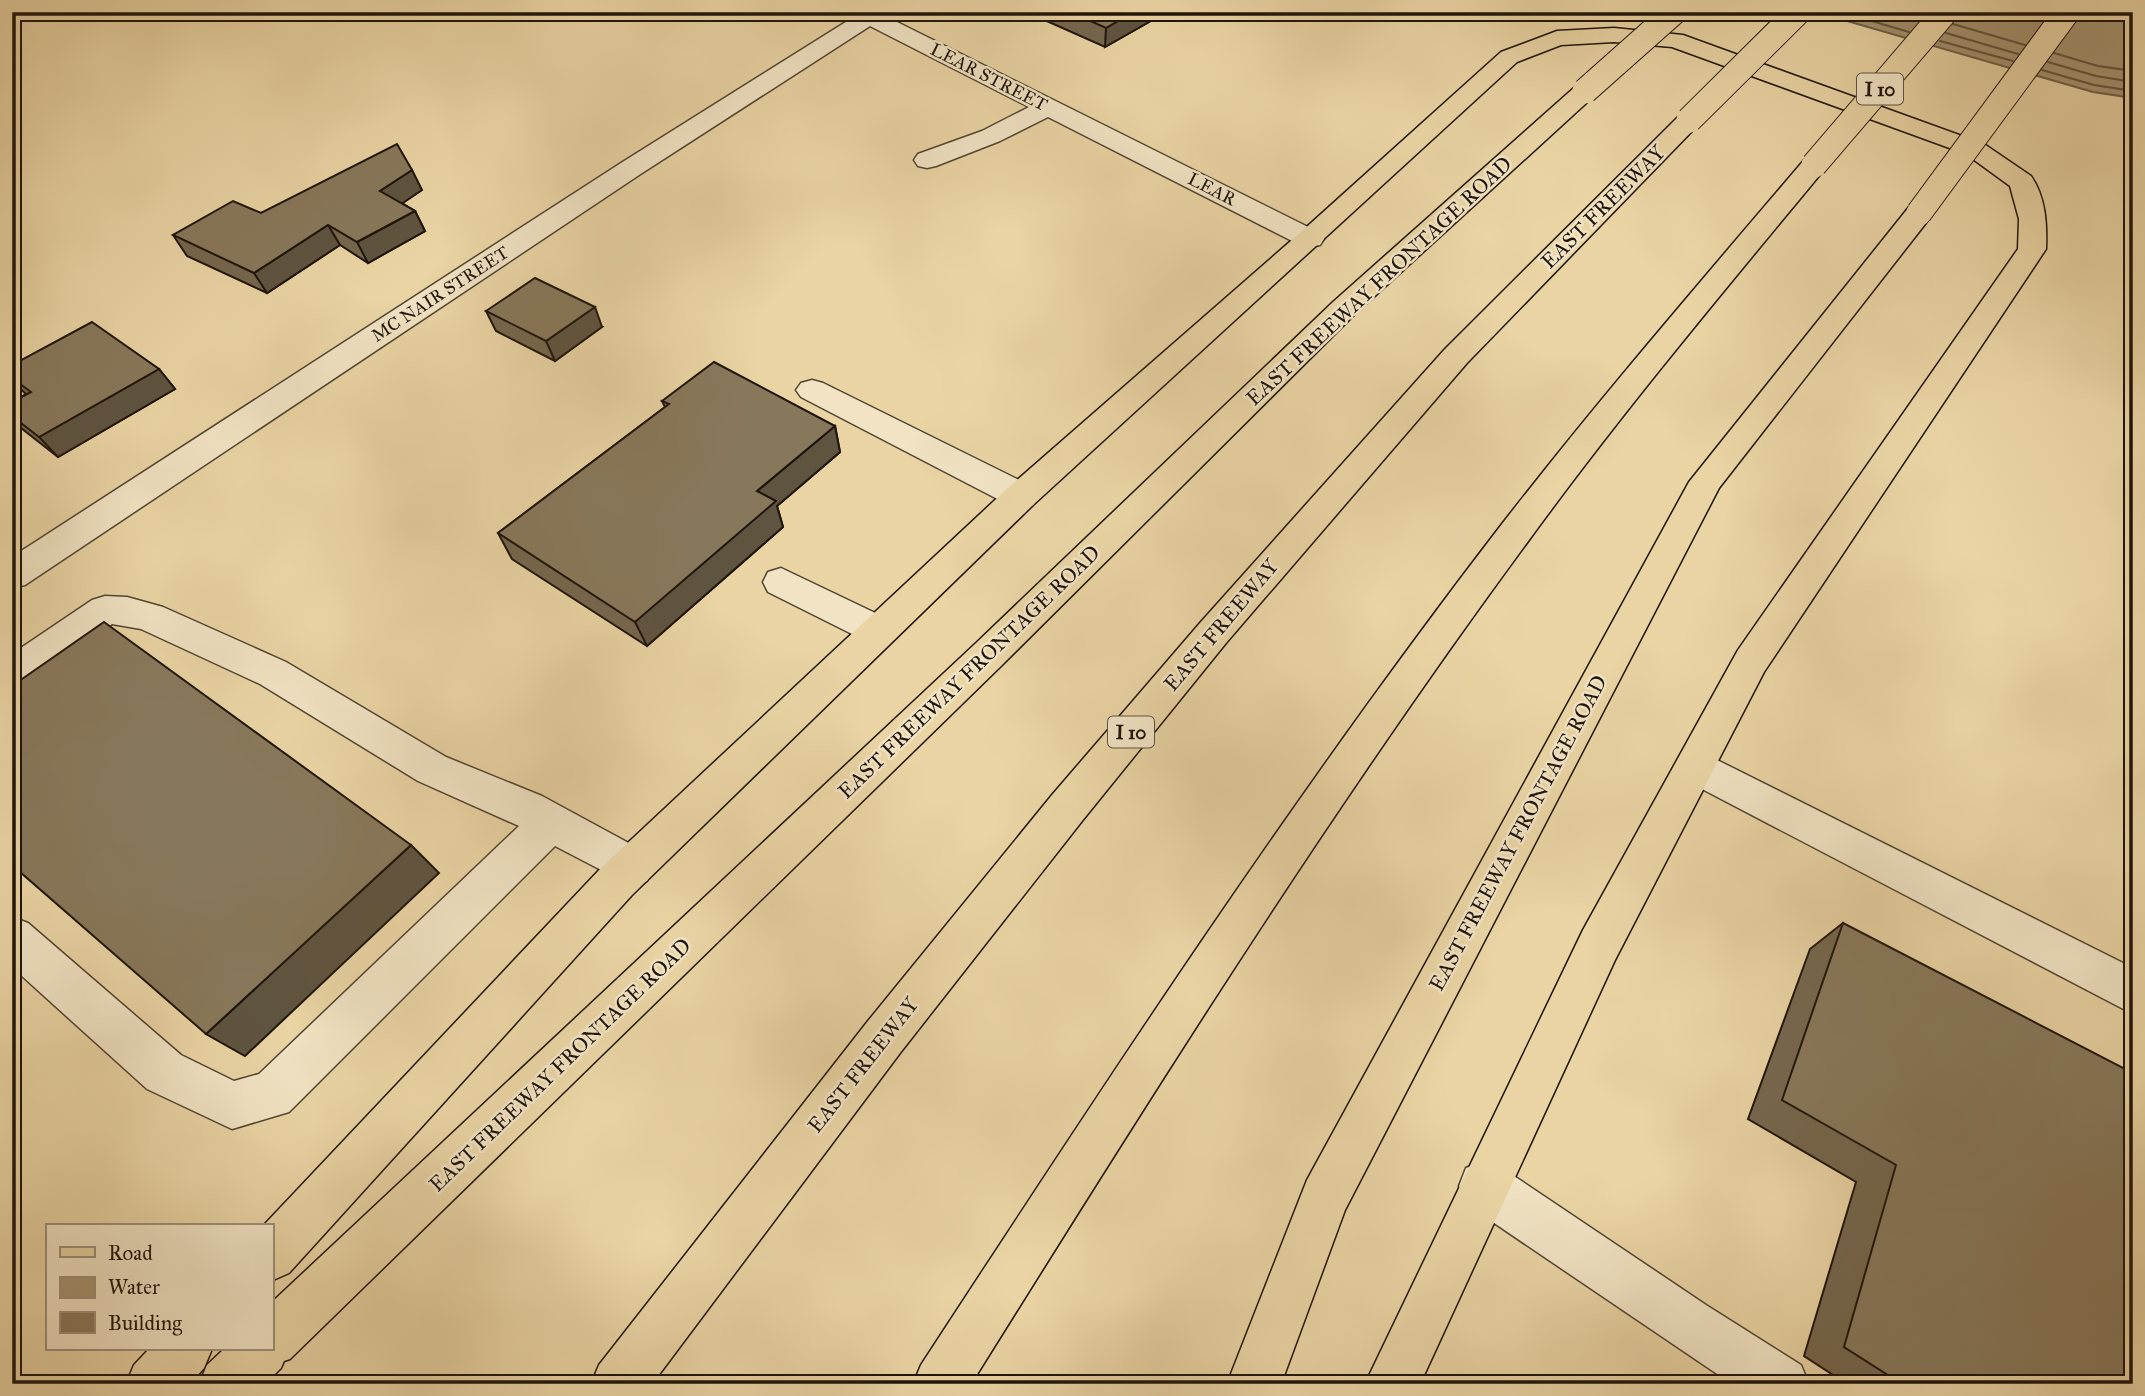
<svg xmlns="http://www.w3.org/2000/svg" width="2145" height="1396" font-family="'IM FELL Great Primer',serif">
	<style>
		.water { fill: #a59370; stroke: #6f6048; stroke-width: 2 }
		.lines { fill: none; stroke-linecap: round; stroke-linejoin: round }
		.shore { stroke: #62543e; stroke-width: 2 }
		.minor-casing { stroke: #514431; stroke-width: 3 }
		.major-casing { stroke: #1e140b; stroke-width: 3 }
		.highway-casing { stroke: #1e140b; stroke-width: 3 }
		.minor { fill: #f1e3c4; fill-rule: evenodd }
		.major { fill: #ead4a4; fill-rule: evenodd }
		.highway { fill: #ead4a4; fill-rule: evenodd }
		.major-bridge-casing { stroke: #1e140b; stroke-width: 27; stroke-linecap: butt }
		.highway-bridge-casing { stroke: #1e140b; stroke-width: 27; stroke-linecap: butt }
		.major-bridge { stroke: #ead4a4; stroke-width: 25 }
		.highway-bridge { stroke: #ead4a4; stroke-width: 25 }
		.wall { fill: #75674e; stroke: #1e140b; stroke-width: 2 }
		.shaded-wall { fill: #5f5440; stroke: #1e140b; stroke-width: 2 }
		.building { fill: #88785b; stroke: #1e140b; stroke-width: 2 }
		.labels { text-anchor: middle; dominant-baseline: central; stroke-width: 5; stroke-linejoin: round; paint-order: stroke }
		.far-street-label { font-size: 18px; fill: #1e140b; stroke: #f1e3c4 }
		.shield { fill: #f1e3c4; stroke: #5d5242; stroke-width: 2 }
		.shield-label { font-size: 19px; font-weight: bold; fill: #1e140b }
		.street-label { font-size: 21px; fill: #1e140b; stroke: #f1e3c4 }
	</style>
	<rect width="100%" height="100%" fill="#ead4a4"/>
	<filter id="stains"><feTurbulence type="fractalNoise" baseFrequency=".00286" numOctaves="4"/><feColorMatrix values="0 0 0 0 .2 0 0 0 0 .09 0 0 0 0 .02 0 0 0 .5 -.17"/></filter>
	<radialGradient id="worn" r=".72"><stop offset=".6" stop-color="#630" stop-opacity="0"/><stop offset="1" stop-color="#630" stop-opacity=".3"/></radialGradient>
	<path class="water" d="M1816 12H2133V98L2093 92Z"/>
	<g class="lines">
		<g class="shore">
			<path d="M1841 12 1909 32"/>
			<path d="M1953 24 2025 45"/>
			<path d="M1946 33 2018 54"/>
			<path d="M1940 41 2013 61"/>
			<path d="M2054 53 2098 66 2133 71"/>
			<path d="M2048 62 2096 76 2133 82"/>
			<path d="M2042 70 2094 85 2133 91"/>
		</g>
		<defs>
			<g id="minor">
				<path d="M856 12H897L889 18 1320 233 1324 239 1320 245 1310 247 1300 245 1048 117 1000 141 936 166 927 168 918 166 914 160 918 154 982 131 1029 107 870 26 639 175 25 585 12 588V557L621 163 857 15Z"/>
				<path d="M812 380 823 383 1033 487 1038 496 1033 505 1021 508 1009 505 801 397 796 390 801 383Z"/>
				<path d="M781 568 892 621 897 631 892 641 879 646 866 641 768 592 763 582 768 572Z"/>
				<path d="M105 596 127 597 163 607 286 662 446 757 542 796 647 853 653 867 647 881 632 886 555 846 289 1112 232 1129 147 1089 12 967V917L28 923 181 1055 234 1081 259 1074 519 826 418 781 260 684 141 629 112 624 25 685 12 689V654L92 600Z"/>
				<path d="M1695 749 2133 968V1014L1681 778 1675 766 1681 754Z"/>
				<path d="M1484 1161 1502 1168 1706 1305 1801 1365 1809 1384H1732L1466 1204 1459 1186 1466 1168Z"/>
			</g>
			<g id="major">
				<path d="M1614 28 1683 35 1984 144 2031 176C2046 197 2047 225 2046 249L1764 672 1615 960 1420 1384H1365L1583 930 1738 650 2018 249 2019 219 2010 186 1966 154 1672 47 1614 42 1561 45 1517 62 1033 505 632 895 289 1273 271 1281V1226H263L602 867 1009 487 1300 233 1501 52 1557 31Z"/>
				<path d="M1585 84 1594 86 1597 91 1594 96 1353 316 1001 666 290 1359 284 1361 281 1368 265 1384H199L207 1365 224 1349H271V1303L975 644 1333 302 1576 86Z"/>
				<path d="M1919 205 1929 207 1933 213 1929 219 1719 488 1345 1210 1281 1384H1227L1307 1180 1689 482 1909 207Z"/>
				<path d="M149 1349H212L204 1368 190 1384H126L134 1365Z"/>
			</g>
			<g id="highway">
				<path d="M1689 112 1698 115 1702 120 1698 125 1467 363 1226 643 1082 821 900 1053 652 1384H591L599 1365 868 1021 1052 795 1200 623 1445 349 1680 115Z"/>
				<path d="M1814 157 1823 159 1827 165 1823 171C1722 293 1620 415 1526 544 1327 814 1149 1099 971 1384H913L921 1365C1107 1080 1294 794 1502 524 1599 399 1702 280 1805 159Z"/>
			</g>
		</defs>
		<use href="#minor" class="minor-casing"/>
		<use href="#major" class="major-casing"/>
		<use href="#highway" class="highway-casing"/>
		<use href="#minor" class="minor"/>
		<use href="#major" class="major"/>
		<use href="#highway" class="highway"/>
		<defs>
			<g id="major-bridge">
				<path d="M1585 91 1674 12"/>
				<path d="M1919 213 2067 12"/>
			</g>
			<g id="highway-bridge">
				<path d="M1689 120 1798 12"/>
				<path d="M1814 165 1945 12"/>
			</g>
		</defs>
		<use href="#major-bridge" class="major-bridge-casing"/>
		<use href="#highway-bridge" class="highway-bridge-casing"/>
		<use href="#major-bridge" class="major-bridge"/>
		<use href="#highway-bridge" class="highway-bridge"/>
	</g>
	<g class="wall">
		<path d="M1040 12H1156V18L1105 47 1040 18Z"/>
		<path d="M422 190 402 203 415 211 425 231 368 263 340 245 267 293 187 256 173 235 261 213Z"/>
		<path d="M486 311 602 327 555 361 496 331Z"/>
		<path d="M12 365 159 369 175 389 58 457 21 428 12 419V402L26 394 12 381Z"/>
		<path d="M662 401 835 426 840 452 777 506 783 527 647 646 512 559 498 533 665 407Z"/>
		<path d="M1843 923 2133 1384H1847L1804 1356 1856 1182 1748 1119 1810 949Z"/>
	</g>
	<g class="shaded-wall">
		<path d="M1133 12H1156V18L1105 47 1106 28Z"/>
		<path d="M412 170 422 190 391 211 380 191Z"/>
		<path d="M415 211 425 231 368 263 357 242Z"/>
		<path d="M328 225 340 245 267 293 254 273Z"/>
		<path d="M595 307 602 327 555 361 546 341Z"/>
		<path d="M159 369 175 389 58 457 39 437Z"/>
		<path d="M835 426 840 452 777 506 783 527 647 646 635 622 757 491Z"/>
		<path d="M411 845 439 873 245 1056 206 1034Z"/>
	</g>
	<g class="building">
		<path d="M1070 12H1133L1106 28Z"/>
		<path d="M397 144 412 170 380 191 415 211 357 242 328 225 254 273 173 235 233 201 261 213Z"/>
		<path d="M535 278 595 307 546 341 486 311Z"/>
		<path d="M92 322 159 369 39 437 12 416V402L31 392 12 378V365Z"/>
		<path d="M714 362 835 426 757 491 776 501 635 622 498 533 669 404 662 401Z"/>
		<path d="M104 622 411 845 206 1034 12 865V686Z"/>
		<path d="M1843 923 2133 1073V1384H1902L1844 1347 1896 1165 1782 1100Z"/>
	</g>
	<g class="labels">
		<g class="far-street-label">
			<text transform="translate(989 77) rotate(27)">LEAR STREET</text>
			<text transform="translate(1212 189) rotate(27)">LEAR</text>
			<text transform="translate(440 294) rotate(-33)">MC NAIR STREET</text>
		</g>
		<g class="shield">
			<rect x="1857" y="73.5" width="46" height="31" rx="5"/>
			<rect x="1108" y="716.5" width="46" height="31" rx="5"/>
		</g>
		<g class="shield-label">
			<text x="1880" y="89">I 10</text>
			<text x="1131" y="732">I 10</text>
		</g>
		<g class="street-label">
			<text transform="translate(1603 207) rotate(-45)">EAST FREEWAY</text>
			<text transform="translate(1379 281) rotate(-43)">EAST FREEWAY FRONTAGE ROAD</text>
			<text transform="translate(1221 625) rotate(-50)">EAST FREEWAY</text>
			<text transform="translate(969 672) rotate(-44)">EAST FREEWAY FRONTAGE ROAD</text>
			<text transform="translate(1518 833) rotate(-62)">EAST FREEWAY FRONTAGE ROAD</text>
			<text transform="translate(560 1065) rotate(-44)">EAST FREEWAY FRONTAGE ROAD</text>
			<text transform="translate(863 1065) rotate(-52)">EAST FREEWAY</text>
		</g>
	</g>
	<rect width="2145" height="1396" fill="none" stroke="#ead4a4" stroke-width="42"/>
	<rect x="14" y="14" width="2117" height="1368" fill="none" stroke="#1e140b" stroke-width="3.5"/>
	<rect x="21" y="21" width="2103" height="1354" fill="none" stroke="#1e140b" stroke-width="2"/>
	<rect x="46" y="1224" width="228" height="126" fill="#f1e3c4" stroke="#9d907a" stroke-width="2"/>
	<rect x="60" y="1247" width="35" height="10" fill="#ead4a4" stroke="#9d907a" stroke-width="2"/>
	<text x="108" y="1260" font-size="21" fill="#1e140b">Road</text>
	<rect x="60" y="1277" width="35" height="21" fill="#a59370" stroke="#9d907a" stroke-width="2"/>
	<text x="108" y="1294" font-size="21" fill="#1e140b">Water</text>
	<rect x="60" y="1312" width="35" height="21" fill="#88785b" stroke="#9d907a" stroke-width="2"/>
	<text x="108" y="1330" font-size="21" fill="#1e140b">Building</text>
	<rect width="100%" height="100%" filter="url(#stains)"/>
	<rect width="100%" height="100%" fill="url(#worn)"/>
</svg>
